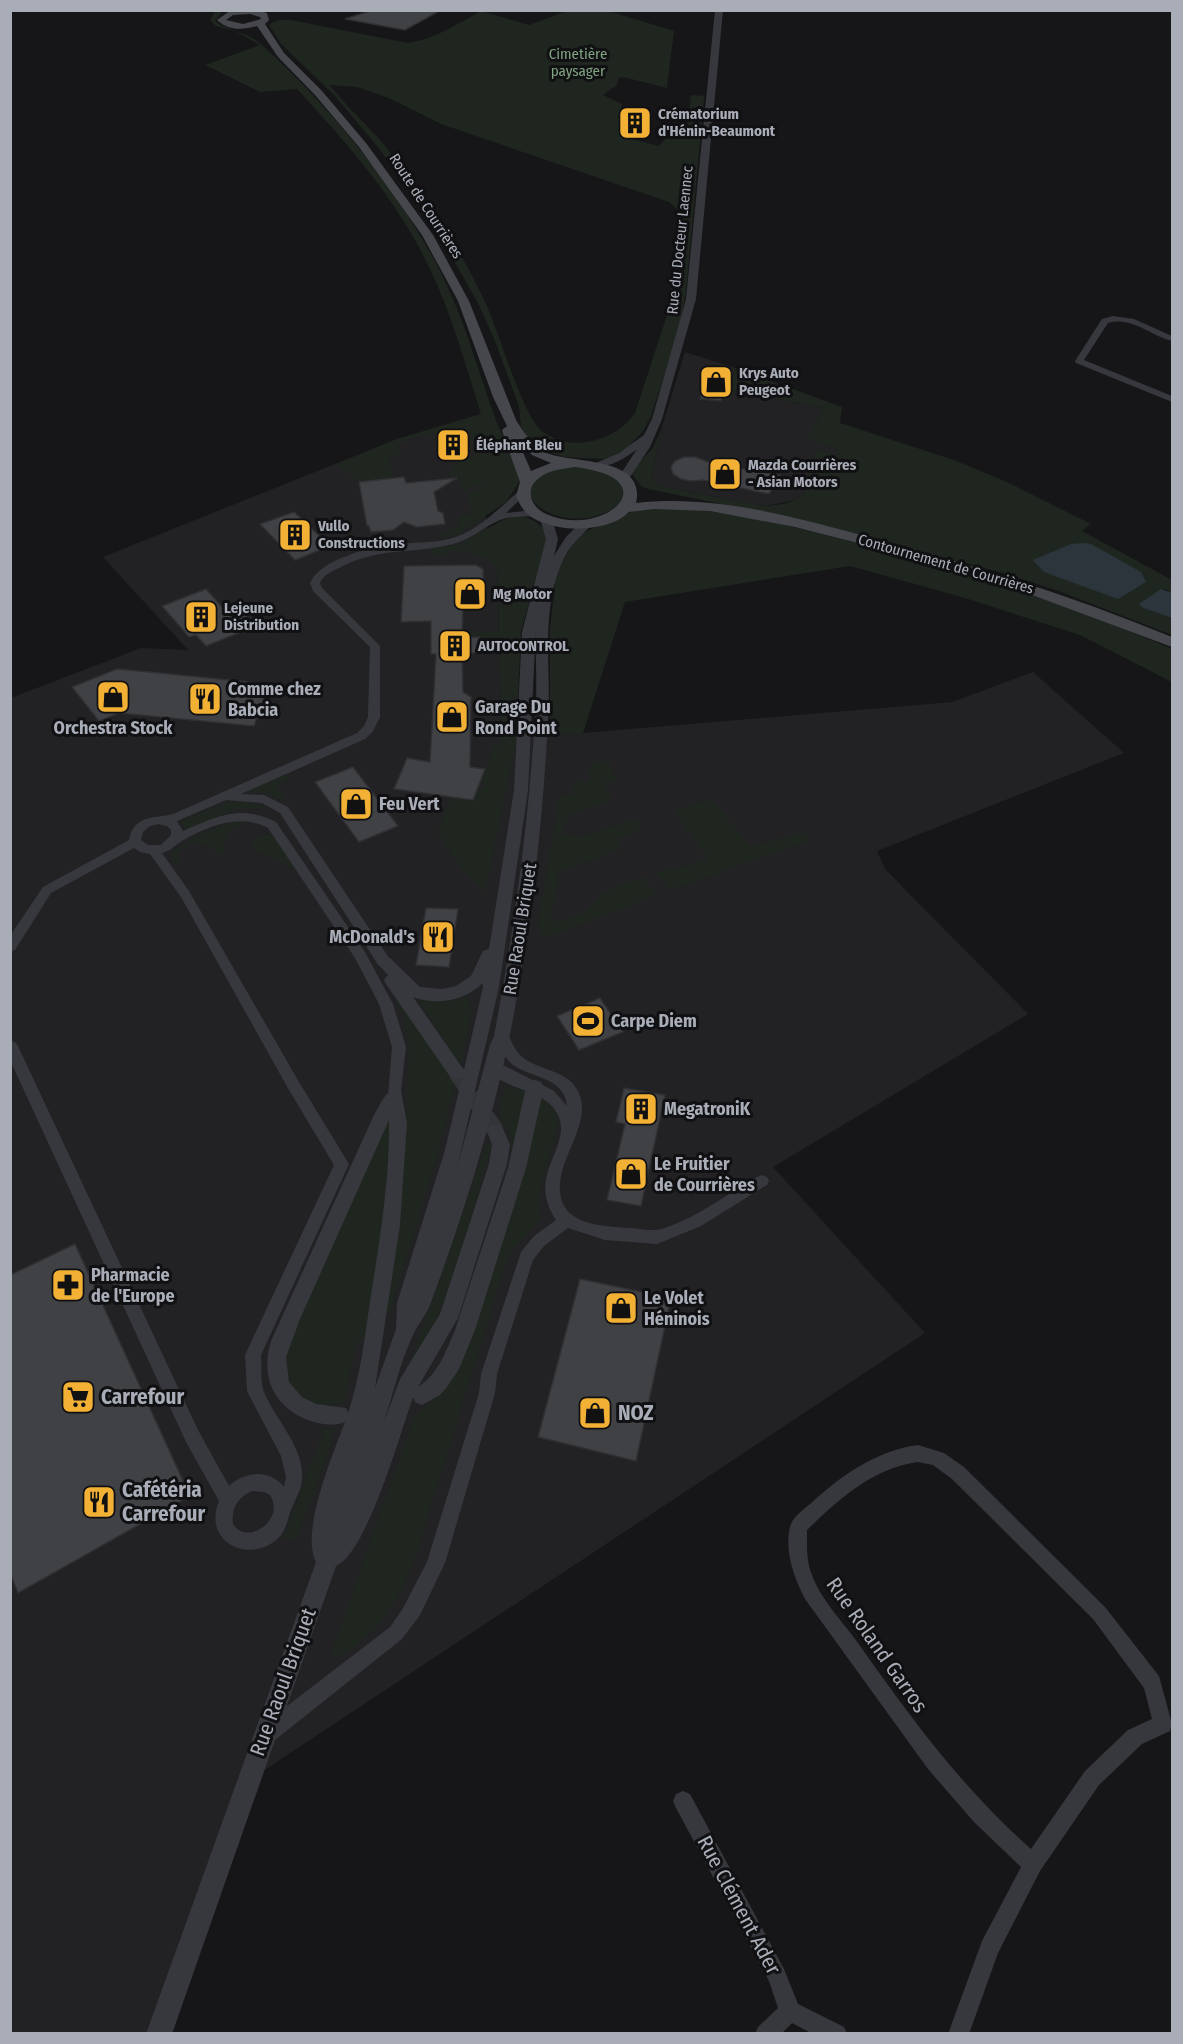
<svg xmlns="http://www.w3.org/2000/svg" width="1183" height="2044" font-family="'Fira Sans Condensed',sans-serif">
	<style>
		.built { fill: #222225 }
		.green { fill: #1e261f; fill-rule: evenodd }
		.water { fill: #2c353c }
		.building { fill: #404145; stroke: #303034; stroke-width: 1.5 }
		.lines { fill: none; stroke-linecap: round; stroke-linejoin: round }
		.tertiary-tunnel { stroke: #333438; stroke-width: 17; stroke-dasharray: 17 9; stroke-linecap: butt }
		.minor { fill: #37383d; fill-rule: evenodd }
		.tertiary { fill: #37383d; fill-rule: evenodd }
		.secondary { fill: #45474d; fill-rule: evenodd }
		.labels { text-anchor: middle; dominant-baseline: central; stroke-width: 6; stroke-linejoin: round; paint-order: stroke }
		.far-park-label { font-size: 15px; fill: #7fa381; stroke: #111113 }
		.far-poi-label { font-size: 15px; font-weight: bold; fill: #a8adb8; stroke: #111113; text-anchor: start }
		.far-street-label { font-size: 15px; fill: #a8adb8; stroke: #111113 }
		.poi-label { font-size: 18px; font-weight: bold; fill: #a8adb8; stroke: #111113; text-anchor: start }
		.street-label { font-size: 18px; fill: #a8adb8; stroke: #111113 }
		.near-poi-label { font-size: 21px; font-weight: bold; fill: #a8adb8; stroke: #111113; text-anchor: start }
		.near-street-label { font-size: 21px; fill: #a8adb8; stroke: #111113 }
	</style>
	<rect width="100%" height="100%" fill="#161618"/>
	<g class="built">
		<path d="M685 352 735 368 730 390 824 408 807 437 841 451 836 456H813L805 492 796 500 766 506 659 486 652 477 661 430Z"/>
		<path d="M481 414 494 487 480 513 486 517 492 562 497 570 502 734 583 733 952 702 1033 672 1124 753 877 851 885 869 1028 1014 773 1167 925 1333 248 1781 158 2033 11 2034V698L141 648 188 650 103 557 397 439Z"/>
	</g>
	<g class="green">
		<path d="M605 10 674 31 667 88 623 77 619 78 617 85 603 95 622 104 620 114H627L624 137 659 146 666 138H686L691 95 704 96V98L686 292 678 333 651 416 643 431 628 447 611 457 603 459 565 457 542 450 531 442 521 427 519 406 495 341 478 303 431 220 378 147 334 95 281 44 269 25 278 20H291L408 43C435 39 457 24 481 11L529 25 567 11ZM330 85 357 87 389 98 441 124 669 202 680 212 668 312 635 413C616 441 572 453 543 432 523 418 499 331 486 304 460 247 424 194 385 146 368 125 346 107 330 85Z"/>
		<path d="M215 11H220L221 14 215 21C229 32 247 31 263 46 330 106 405 198 444 279 465 323 478 369 494 415 501 435 513 454 522 472L523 476 506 502 456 536 443 540 442 535 459 525 460 516 473 514 466 495 487 484 484 482 464 491 459 478 448 477 461 458 474 456 469 429 410 438 399 444 401 454 389 456 393 478 359 482 337 464 397 439 481 414C467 369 454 323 435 280 404 208 350 146 297 89L260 92 205 65 260 45 235 31 216 26 210 20Z"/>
		<path d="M735 368 842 407 840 423 954 460 1007 482 1091 524 1082 531 1172 580V593L1165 589 1143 608 1172 618V635L1056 590 999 572 810 522 648 489 641 486 632 474 633 469 652 449 661 430 652 477 659 486 766 506 783 504 796 500 805 492 813 456 818 449 836 456 841 451 806 438 824 408 730 390Z"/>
		<path d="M574 466 604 471 622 485C625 497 621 505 609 511 551 540 484 478 574 466Z"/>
		<path d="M641 508C660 509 680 508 700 510 762 517 823 534 883 550 982 577 1078 608 1172 649V682L1080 635 965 598 850 566 625 602 583 733 550 734V629L556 575 573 542 580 534Z"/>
		<path d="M515 516C530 517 541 522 548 536L521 631 516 740 485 892 462 868 437 833 451 797 473 800 478 788 483 789 485 782 481 781 495 744 502 745 499 648 497 643 487 638H440L462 620 463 633 499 632 497 570 488 559 473 556 472 551H447L446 557 432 555 430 549 459 544 503 520Z"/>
		<path d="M608 761 616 781 605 783 611 801 568 816 562 835 582 836 636 820 641 831 617 839 623 848 559 872 551 920C584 924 591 901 616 886 623 882 634 880 643 877L657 895 545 938 538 923 560 795 573 796 576 780 589 782 592 762Z"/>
		<path d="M285 775 288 780 276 785 287 802 267 794 246 791Z"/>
		<path d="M712 799 751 847 804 832 810 840 670 890 656 872 685 867 708 859 674 811Z"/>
		<path d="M229 802H247L275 809 240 808 186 830 180 821Z"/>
		<path d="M238 819 246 820V822C232 828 221 839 225 855 208 849 200 833 178 852L177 859 179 865 177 866 172 855 177 848 194 837Z"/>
		<path d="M267 834 275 836 299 869 296 870 253 849 252 842 256 837Z"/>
		<path d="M467 996 472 1012 461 1065 418 1000 450 1001Z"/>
		<path d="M399 998 455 1084 438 1152 390 1313 386 1312 405 1131 409 1049 405 1018 395 1000Z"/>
		<path d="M506 1086 529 1091 511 1155 510 1134 499 1116 501 1099Z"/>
		<path d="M542 1097 552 1105 559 1122 537 1200 542 1218 515 1247 506 1263 414 1561C394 1609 381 1629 338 1658L330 1657 414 1417 447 1386Z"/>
		<path d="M388 1119H390L384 1225 366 1341 356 1343 344 1403C335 1404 325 1407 316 1404 294 1398 281 1373 286 1351 288 1341 293 1330 297 1320Z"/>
		<path d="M492 1143C481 1183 441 1338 412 1359L486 1145Z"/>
		<path d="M325 1428 333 1430 328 1453 296 1541 283 1538Z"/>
	</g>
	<g class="water">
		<path d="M1083 543 1091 544 1141 572 1146 582 1118 599 1044 572 1033 560 1071 544Z"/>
		<path d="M1161 589 1172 593V618L1143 608 1139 604Z"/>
	</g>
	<g class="building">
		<path d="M373 10H441L405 30 345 19Z"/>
		<path d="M628 109 646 110 644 133 625 132Z"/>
		<path d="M709 369 730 371 721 401 700 399Z"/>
		<path d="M684 457H695L714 464 780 475 769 494 703 480 692 481 681 479 673 474 671 467 675 461Z"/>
		<path d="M404 477 406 483 457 478 434 492 438 511 443 513 445 524 417 527 404 522 393 530 371 532 369 526H367L359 482Z"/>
		<path d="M294 512 330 546 295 560 260 524Z"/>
		<path d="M476 565 483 569 484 604 463 605 462 638 479 637V653H462L463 692 471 697 470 767 485 769 473 800 394 789 407 758 430 762 436 654H431V621L401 622 404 566Z"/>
		<path d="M206 589 233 619 244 614 256 626 206 646 196 635 189 637 162 606Z"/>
		<path d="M117 669 160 673 269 684 254 726 119 713 99 721 72 687Z"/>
		<path d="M353 767 398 826 359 842 315 782Z"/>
		<path d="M426 908 458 909 449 967 416 965Z"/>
		<path d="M600 998 623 1032 579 1050 557 1016Z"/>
		<path d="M624 1088 665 1095 641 1206 607 1200 625 1124 616 1122Z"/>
		<path d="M75 1244 190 1496 18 1593 10 1573V1275Z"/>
		<path d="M580 1279 671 1298 636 1461 538 1437Z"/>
	</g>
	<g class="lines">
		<path class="tertiary-tunnel" d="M457 1073 496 1131"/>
		<g class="minor">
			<path d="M1113 316 1134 319 1172 336V341C1151 336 1132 316 1108 323L1084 360 1172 396V402L1076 363 1075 361 1102 319Z"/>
			<path d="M521 491 526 494 506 513 535 510 538 511V515C525 518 510 515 498 521 482 528 472 539 453 544 411 555 379 546 337 569 330 572 323 576 320 583L322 588 380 646V717L373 731 365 739 241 794 264 795 288 807 389 958 391 962 389 966H379L280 813 262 803 226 800 177 821 183 831C217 816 241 804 276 822L365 952 393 1004 406 1047 400 1100 395 1102 390 1100 388 1096 392 1047 379 1004 355 958 268 828C240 813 208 826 182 841 175 845 171 851 162 853L189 891 299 1082 349 1164 261 1355C262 1366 260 1382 264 1392 275 1419 305 1448 302 1480 301 1490 297 1496 293 1505 288 1515 288 1526 281 1535 255 1566 201 1545 219 1501L186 1442 10 1060V1039L17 1044 198 1430 229 1486C244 1471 270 1469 284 1487L286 1477 281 1456 247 1391 245 1355 334 1165 289 1090 181 897 150 854 140 852 134 848 51 893 15 950 10 952V936L43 887 129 840C134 814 154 819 173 814L357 733 364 726 368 717 370 647 313 591 310 583C321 558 374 546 399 544 416 542 433 543 449 539 469 534 485 521 500 508 507 503 513 494 521 491ZM158 824 167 826 171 830V835L161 845H148L141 840 143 832 150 826ZM252 1491 264 1492 270 1495C286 1521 246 1546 233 1524 231 1508 238 1497 252 1491Z"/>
			<path d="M502 1031 507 1032C511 1040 514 1049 521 1056 540 1073 573 1068 581 1099 588 1128 557 1161 560 1192 563 1226 603 1226 629 1228 642 1229 653 1232 665 1228 698 1217 727 1194 757 1177L762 1175 767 1177 769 1181 767 1185 701 1226 657 1244 605 1240 568 1228 544 1246 533 1260 497 1374 495 1393 445 1563 420 1615 402 1639 275 1740 268 1742 261 1740 259 1733 261 1726 390 1627 402 1610 427 1562 479 1393 481 1374 521 1252 534 1236 556 1220C525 1175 573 1147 558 1115 545 1087 500 1091 487 1067L489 1063H499L554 1091 567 1106C565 1077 531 1078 513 1065 504 1058 499 1046 495 1036L497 1032Z"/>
			<path d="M918 1445 944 1453 964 1467 1105 1607 1159 1676 1172 1724 1170 1731 1142 1744 1099 1785 1040 1871 998 1953 969 2034H948L982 1941 1021 1867 974 1822 928 1769 805 1599C794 1578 783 1548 791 1524 794 1516 804 1509 810 1504 841 1476 875 1451 918 1445ZM918 1462 933 1465 952 1479 1093 1619 1144 1688 1152 1719 1128 1730 1085 1771 1031 1849C963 1789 910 1717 858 1643 843 1622 821 1600 812 1575 806 1561 807 1544 807 1530 839 1499 873 1468 918 1462Z"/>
			<path d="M683 1791 690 1794 784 1969 798 2004 844 2027 847 2034H813L792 2023 781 2034H755L758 2027 778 2008 769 1981 676 1808 673 1801 676 1794Z"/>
		</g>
		<g class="tertiary">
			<path d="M715 10H723L696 299 662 419 650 447 628 480 624 481 618 478 637 449C626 458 607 469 593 467L591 465 619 453 644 435 652 419 686 299Z"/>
			<path d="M546 515 552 519 558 539 554 556 566 537 583 520H591L593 523C585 533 575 540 568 551 538 603 552 665 548 722 540 866 522 1009 482 1148 467 1201 449 1254 430 1305 426 1315 419 1323 414 1333 401 1359 393 1394 384 1422L400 1379 440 1314 489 1164 492 1145 487 1131 490 1126 496 1124 502 1126 510 1145 507 1164 458 1318 418 1387C438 1374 446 1352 455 1330L508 1168 526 1087 529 1082 535 1080 541 1082 544 1087 526 1168 475 1330 459 1369 447 1387 440 1395 422 1405 415 1402 413 1397C401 1431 367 1553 336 1566L172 2034H146L316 1562C300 1532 333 1454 345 1422 333 1427 319 1424 308 1420 273 1407 260 1375 271 1341L374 1115C381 1104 386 1086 401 1091L407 1123 400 1225 375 1388 396 1329 397 1303 445 1150 462 1078H451L386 984 384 980 388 975 376 962 378 958H390L420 987 442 989 456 986 471 976 483 951 489 949 514 790 522 632 546 539 540 519ZM536 627C535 651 537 675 536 700 530 813 515 925 494 1036L490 1045 457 1168 499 987 528 790ZM483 983V987L464 1070 413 997C437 1006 464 1001 483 983ZM389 1120C390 1177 380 1239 371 1295 365 1334 361 1375 348 1413L346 1408 316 1404 302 1397 289 1382 286 1357 300 1319Z"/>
		</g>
		<path class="secondary" d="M257 10 267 13 269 20 265 24 284 53 322 91 366 143 433 235 469 301 516 420C524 433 533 446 547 453 573 464 647 456 636 503 715 494 793 517 869 537 972 564 1074 597 1172 637V647L1008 586 885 550 795 527 710 511 654 509 629 512C608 533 558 533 533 518 524 513 520 505 516 496L520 482 504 437 502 430 507 426 493 397 458 301 422 235 359 147 315 95 278 57 257 26C243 30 228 31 217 20L231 10ZM250 14 260 17 261 19 243 24 226 20 233 15ZM519 443 532 455 551 463 531 471ZM574 467C672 478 603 540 546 514 531 507 524 489 539 478 549 470 562 469 574 467Z"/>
	</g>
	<defs>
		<symbol id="building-square" viewBox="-11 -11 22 22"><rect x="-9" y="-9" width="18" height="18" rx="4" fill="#f2b134" stroke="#111113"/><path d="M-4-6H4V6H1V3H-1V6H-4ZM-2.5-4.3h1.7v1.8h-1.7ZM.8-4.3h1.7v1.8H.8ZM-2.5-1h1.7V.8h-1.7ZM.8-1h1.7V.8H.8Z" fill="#111"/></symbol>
		<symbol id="shop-square" viewBox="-11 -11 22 22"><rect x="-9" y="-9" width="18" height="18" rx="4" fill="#f2b134" stroke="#111113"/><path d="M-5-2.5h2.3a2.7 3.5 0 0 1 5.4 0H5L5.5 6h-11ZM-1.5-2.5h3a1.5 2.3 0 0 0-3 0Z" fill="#111"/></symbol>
		<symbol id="restaurant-square" viewBox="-11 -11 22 22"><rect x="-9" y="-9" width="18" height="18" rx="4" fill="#f2b134" stroke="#111113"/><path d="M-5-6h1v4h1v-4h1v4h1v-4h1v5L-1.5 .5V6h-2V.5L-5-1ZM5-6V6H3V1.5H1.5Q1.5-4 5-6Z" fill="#111"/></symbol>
		<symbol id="stadium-square" viewBox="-11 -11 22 22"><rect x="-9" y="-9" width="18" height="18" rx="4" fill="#f2b134" stroke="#111113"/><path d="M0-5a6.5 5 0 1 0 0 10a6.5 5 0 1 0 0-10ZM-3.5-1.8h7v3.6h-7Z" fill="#111"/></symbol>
		<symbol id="pharmacy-square" viewBox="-11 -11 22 22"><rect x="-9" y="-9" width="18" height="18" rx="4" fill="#f2b134" stroke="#111113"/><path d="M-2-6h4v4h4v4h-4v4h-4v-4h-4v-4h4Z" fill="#111"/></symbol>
		<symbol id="supermarket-square" viewBox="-11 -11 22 22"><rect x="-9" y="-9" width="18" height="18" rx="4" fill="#f2b134" stroke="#111113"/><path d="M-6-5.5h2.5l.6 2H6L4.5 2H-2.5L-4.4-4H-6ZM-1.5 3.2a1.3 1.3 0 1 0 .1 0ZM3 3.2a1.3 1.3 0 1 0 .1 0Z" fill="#111"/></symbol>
	</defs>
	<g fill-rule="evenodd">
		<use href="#building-square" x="616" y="104" width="38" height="38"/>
		<use href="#shop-square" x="697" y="363" width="38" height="38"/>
		<use href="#building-square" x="434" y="426" width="38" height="38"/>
		<use href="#shop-square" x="706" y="455" width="38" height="38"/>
		<use href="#building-square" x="276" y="516" width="38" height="38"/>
		<use href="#shop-square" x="451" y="575" width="38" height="38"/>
		<use href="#building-square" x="182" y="598" width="38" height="38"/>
		<use href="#building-square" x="436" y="627" width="38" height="38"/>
		<use href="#shop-square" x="94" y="678" width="38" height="38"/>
		<use href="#restaurant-square" x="186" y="680" width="38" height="38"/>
		<use href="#shop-square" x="433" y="698" width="38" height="38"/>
		<use href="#shop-square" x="337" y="785" width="38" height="38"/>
		<use href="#restaurant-square" x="419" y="918" width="38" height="38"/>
		<use href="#stadium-square" x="569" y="1002" width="38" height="38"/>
		<use href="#building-square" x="622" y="1090" width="38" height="38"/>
		<use href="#shop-square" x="612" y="1155" width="38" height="38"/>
		<use href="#pharmacy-square" x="49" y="1266" width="38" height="38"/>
		<use href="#shop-square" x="602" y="1289" width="38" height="38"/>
		<use href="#supermarket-square" x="59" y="1378" width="38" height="38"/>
		<use href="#shop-square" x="576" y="1394" width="38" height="38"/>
		<use href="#restaurant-square" x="80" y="1483" width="38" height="38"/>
	</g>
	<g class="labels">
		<g class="far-park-label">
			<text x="578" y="54">Cimetière<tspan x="578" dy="17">paysager</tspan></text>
		</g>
		<g class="far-poi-label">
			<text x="658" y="114">Crématorium<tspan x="658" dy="17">d'Hénin-Beaumont</tspan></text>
			<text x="739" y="373">Krys Auto<tspan x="739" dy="17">Peugeot</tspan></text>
			<text x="476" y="445">Éléphant Bleu</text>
			<text x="748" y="465">Mazda Courrières<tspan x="748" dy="17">- Asian Motors</tspan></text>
			<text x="318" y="526">Vullo<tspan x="318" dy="17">Constructions</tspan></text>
			<text x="493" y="594">Mg Motor</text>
			<text x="224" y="608">Lejeune<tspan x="224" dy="17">Distribution</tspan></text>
			<text x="478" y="646">AUTOCONTROL</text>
		</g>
		<g class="far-street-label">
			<text transform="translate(426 206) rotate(57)">Route de Courrières</text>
			<text transform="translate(680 240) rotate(-84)">Rue du Docteur Laennec</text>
			<text transform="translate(946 564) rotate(16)">Contournement de Courrières</text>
		</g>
		<g class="poi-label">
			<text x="228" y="689">Comme chez<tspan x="228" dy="21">Babcia</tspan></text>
			<text x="475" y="707">Garage Du<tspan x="475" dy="21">Rond Point</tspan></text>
			<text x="113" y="728" text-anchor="middle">Orchestra Stock</text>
			<text x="379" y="804">Feu Vert</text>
			<text x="415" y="937" text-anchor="end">McDonald's</text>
			<text x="611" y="1021">Carpe Diem</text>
			<text x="664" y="1109">MegatroniK</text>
			<text x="654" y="1164">Le Fruitier<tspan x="654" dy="21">de Courrières</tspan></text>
			<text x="91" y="1275">Pharmacie<tspan x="91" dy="21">de l'Europe</tspan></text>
			<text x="644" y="1298">Le Volet<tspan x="644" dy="21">Héninois</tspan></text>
		</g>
		<g class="street-label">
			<text transform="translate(520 929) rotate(-81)">Rue Raoul Briquet</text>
		</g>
		<g class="near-poi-label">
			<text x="101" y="1397">Carrefour</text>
			<text x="618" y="1413">NOZ</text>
			<text x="122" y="1490">Cafétéria<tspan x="122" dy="24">Carrefour</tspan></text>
		</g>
		<g class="near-street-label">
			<text transform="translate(877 1645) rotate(55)">Rue Roland Garros</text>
			<text transform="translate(283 1682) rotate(-70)">Rue Raoul Briquet</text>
			<text transform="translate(739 1905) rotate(62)">Rue Clément Ader</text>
		</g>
	</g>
	<rect width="1183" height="2044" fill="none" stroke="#a8adb8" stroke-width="24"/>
</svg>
